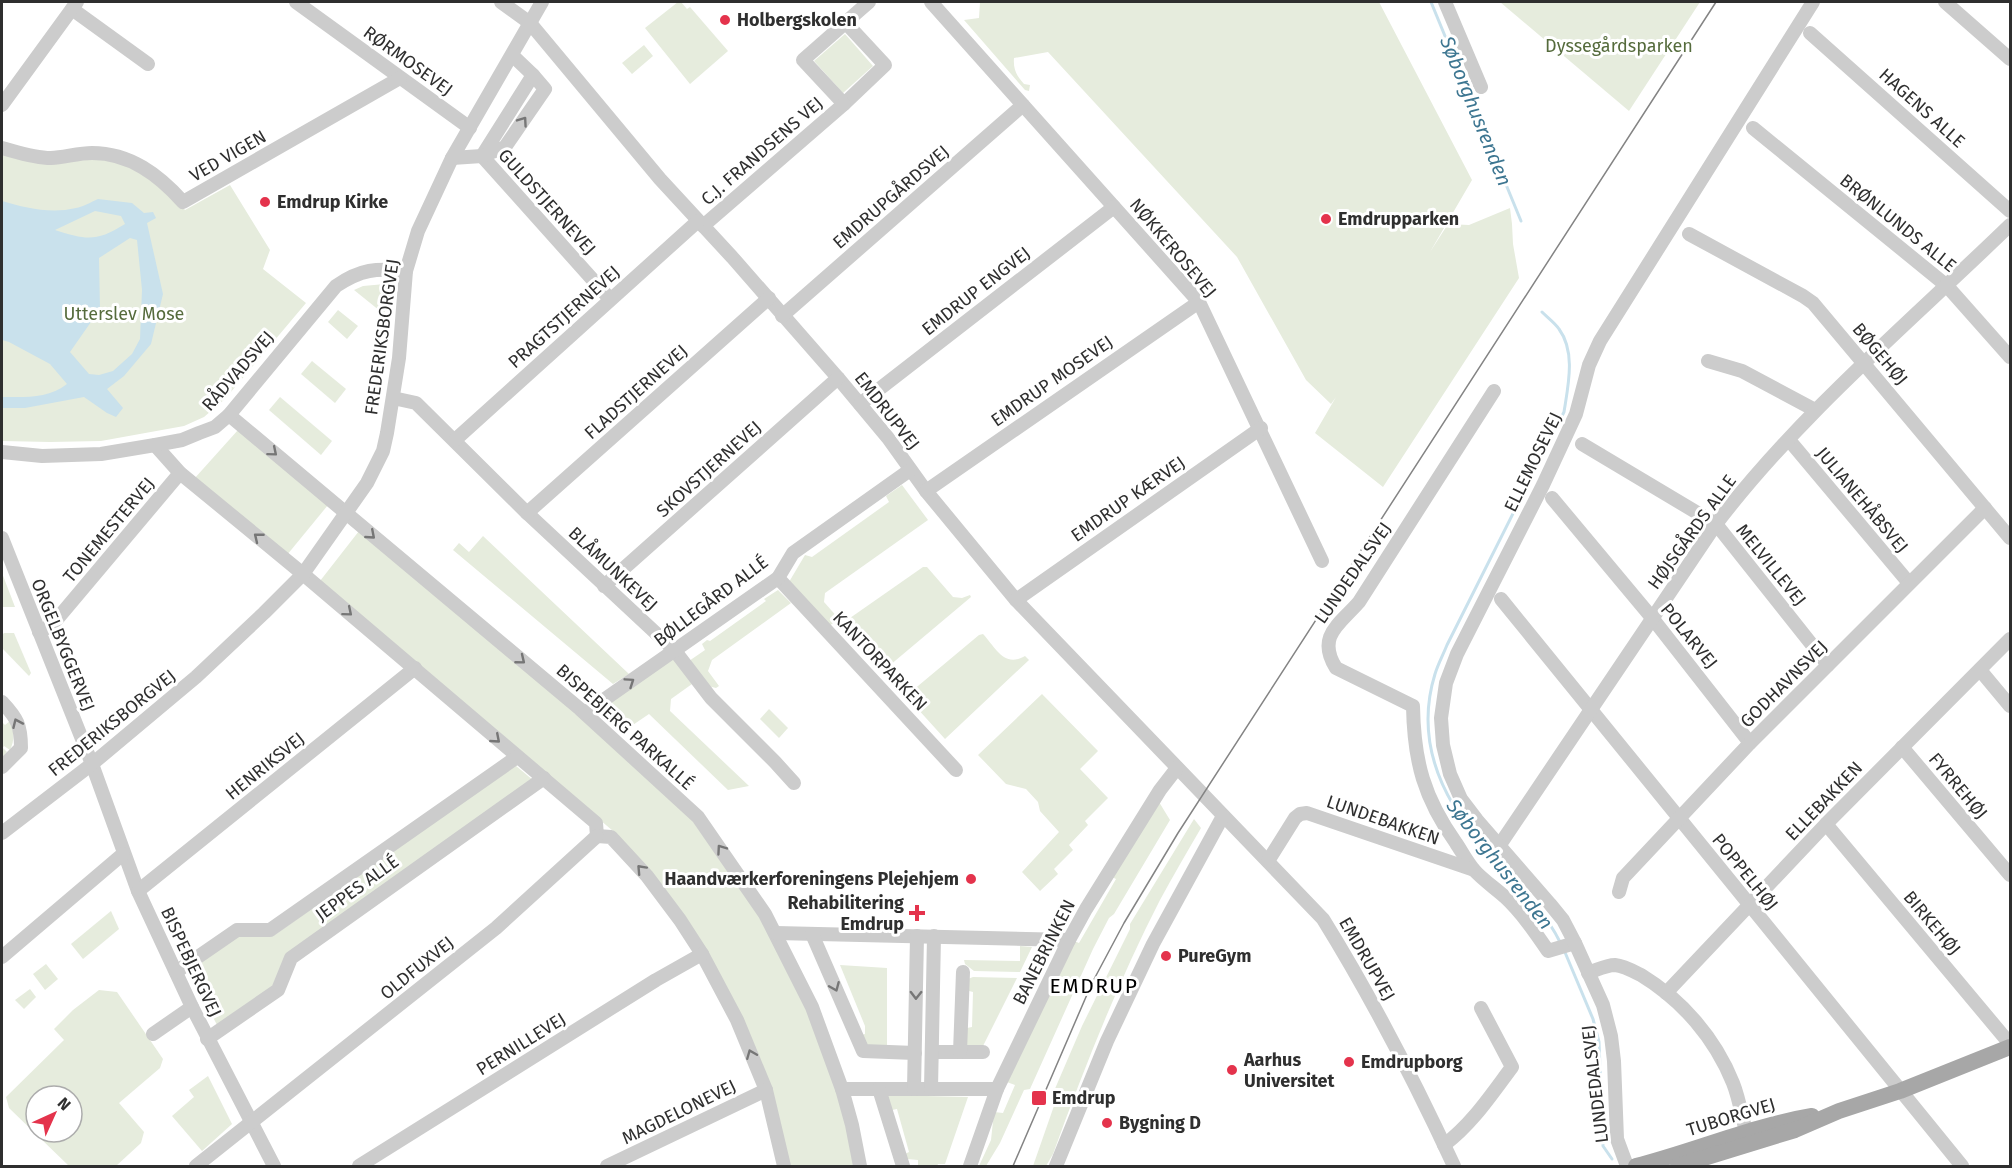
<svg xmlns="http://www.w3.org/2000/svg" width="2012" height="1168" font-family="'Fira Sans',sans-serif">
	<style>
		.green { fill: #e6ecdd; fill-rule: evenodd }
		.water { fill: #c9e1ec; fill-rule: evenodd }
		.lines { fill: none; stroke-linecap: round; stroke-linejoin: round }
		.stream { stroke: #c9e1ec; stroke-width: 3 }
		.minor { stroke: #ccc; stroke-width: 14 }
		.major { stroke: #a7a7a7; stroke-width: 16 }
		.tram { stroke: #848484; stroke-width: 1.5 }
		.oneway { stroke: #767676 }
		.poi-dot { fill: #e4334c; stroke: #fff; stroke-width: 2 }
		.labels { text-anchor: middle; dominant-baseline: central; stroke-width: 6; stroke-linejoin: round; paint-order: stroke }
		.poi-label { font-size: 18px; font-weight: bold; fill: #2f2f2f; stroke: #fff; text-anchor: start }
		.park-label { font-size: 18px; fill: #556b3c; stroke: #fff }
		.street-label { font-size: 18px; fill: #2f2f2f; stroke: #fff }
		.water-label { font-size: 20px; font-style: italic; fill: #3d7691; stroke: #fff }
		.quarter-label { font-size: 21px; letter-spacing: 1.5px; fill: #000; stroke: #fff }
	</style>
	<rect width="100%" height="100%" fill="#fff"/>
	<g class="green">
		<path d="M678 2H681L687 9 690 7 728 51 690 84 645 28Z"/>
		<path d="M980 2H1379L1472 180 1430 252 1448 224 1469 225 1510 208 1512 224 1513 244 1519 278 1383 487 1315 433 1336 397 1331 404 1306 380 1237 257 1048 52 1014 58C1013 70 1017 76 1024 84L1030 85 1029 91 1025 90 964 20 979 18Z"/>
		<path d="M1500 2H1700L1629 111Z"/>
		<path d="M845 34 873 66 843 93 814 61Z"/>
		<path d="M644 45 653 56 632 74 622 63Z"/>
		<path d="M2 150 96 158 124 162 165 186 185 210 230 185 270 250 263 269 306 303 225 399 204 417 184 426 101 441 50 442 2 441Z"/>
		<path d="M385 284V315L354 290 363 286Z"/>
		<path d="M338 310 358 326 347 339 328 322Z"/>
		<path d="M312 361 346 389 335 403 301 374Z"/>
		<path d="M280 397 332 441 321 455 269 410Z"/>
		<path d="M238 430 328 505 287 555 194 479Z"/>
		<path d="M902 485 928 520 825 593 824 602 839 619 829 626 789 582 805 555 812 557 889 502 886 496Z"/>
		<path d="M359 531 578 712 692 820 762 918 806 1005 839 1090 855 1166H790L742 1019 613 831 320 581Z"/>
		<path d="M483 536 629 674 613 684 453 550 459 543 469 552Z"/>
		<path d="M923 567H927L953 597 962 598 970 595 971 597 883 671 840 625Z"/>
		<path d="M2 573 15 607H2Z"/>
		<path d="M778 590 791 603 712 660 708 671 719 686 716 688 708 686 689 661 705 650 702 644 707 640 710 641 766 601 764 599Z"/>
		<path d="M4 633H14L31 673 29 676 2 648V635Z"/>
		<path d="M983 634C996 648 1004 668 1025 656L1029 660 945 739 906 696 979 635Z"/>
		<path d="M674 658 692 684 671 699 670 711 749 786 728 790 649 714 621 733 596 712Z"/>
		<path d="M1042 694 1098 751 1080 769 1108 798 1085 821 1088 825 1069 845 1073 850 1054 869 1058 874 1040 891 1022 872 1059 832 1040 811 1038 802 1026 789 1006 784 978 755Z"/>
		<path d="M769 709 788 728 779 738 760 719Z"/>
		<path d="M10 721C14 731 15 740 10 750L4 746 3 748 7 752 2 758V722L5 725Z"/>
		<path d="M515 765 534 781 287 954 271 989 217 1025 189 970 235 936 270 937 276 934Z"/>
		<path d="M1159 802 1170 820 1114 914 1109 918 1093 949 1030 1089 1024 1090 1000 1143 986 1166H979L991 1140 994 1112 1003 1113 1015 1085 1004 1081 1074 941 1079 943 1116 879 1112 877Z"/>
		<path d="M1194 819 1201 828C1187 852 1173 876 1160 900 1118 982 1084 1068 1053 1154L1046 1166H1033L1055 1103 1051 1098 1082 1026 1130 929V924Z"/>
		<path d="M111 911 119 929 83 959 71 944Z"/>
		<path d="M1020 946 1032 947 1020 972 974 971 965 964 964 960 1020 961Z"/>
		<path d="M46 964 58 979 45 990 33 974Z"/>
		<path d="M840 965 887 968V1046L865 1045 861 1035 865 1034V1026Z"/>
		<path d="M973 977 1017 978 983 1046H967V1028L972 1027 973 992 969 991 968 979Z"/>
		<path d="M30 989 36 997 24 1009 15 1000Z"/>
		<path d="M99 990 117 992 163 1059 160 1068 119 1103 144 1132 141 1143 116 1166H69L9 1108 6 1097 64 1040 54 1029 73 1010ZM36 1096H72V1132H36Z"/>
		<path d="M208 1076 232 1124 202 1151 172 1116 194 1097 189 1090Z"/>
		<path d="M884 1095 968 1097 945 1164H938L937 1166H918V1160L907 1159 905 1154 909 1152 897 1109 892 1110Z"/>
	</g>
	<path class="water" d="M98 199 132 203 144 213 153 212 156 218 147 223 163 294 151 344 124 376 107 389 123 408 116 417 107 413 84 397 25 408H2V397C25 397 48 399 67 384L50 364 9 342 2 340V201C25 208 51 214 76 208 83 207 91 202 98 199ZM95 211 121 216 125 224C96 242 87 240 55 230ZM130 238 137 240 142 290 140 339 132 354 113 371 99 375 89 374 70 352 100 309 99 258Z"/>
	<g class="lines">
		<g class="stream">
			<path d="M1431 2 1521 221"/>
			<path d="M1542 312C1548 318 1555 323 1559 329 1576 352 1568 386 1564 412L1447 645C1443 655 1438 664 1435 674 1414 742 1442 800 1486 849 1512 879 1542 906 1560 942"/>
			<path d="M1564 950 1593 1019 1599 1042 1603 1146 1612 1159"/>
		</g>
		<g class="minor">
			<path d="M296 2 470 128"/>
			<path d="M501 2 530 23 660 179 732 257 838 378 888 438 926 491 1016 600 1323 919C1372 998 1415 1082 1454 1166"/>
			<path d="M931 2 1199 302 1322 561"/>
			<path d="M1445 2 1481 87"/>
			<path d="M1945 2 2010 59"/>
			<path d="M72 9 148 64"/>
			<path d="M846 23 885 65 844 104 803 60C825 41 847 21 869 2"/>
			<path d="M1810 33 2010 211"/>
			<path d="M2 105 77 2"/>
			<path d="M1753 128 1947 286 2010 357"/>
			<path d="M2 148C17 152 34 158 51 158 65 157 79 153 92 153 130 153 159 175 183 202L400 78"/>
			<path d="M482 156 610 299"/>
			<path d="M482 156 533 75 512 55"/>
			<path d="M452 158 482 156 505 147 545 89 533 75"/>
			<path d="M703 226 844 104"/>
			<path d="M1689 234 1803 296 1813 303 2010 538"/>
			<path d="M782 316 1023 105"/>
			<path d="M1708 361 1742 371 1815 410"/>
			<path d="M1494 391 1359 602C1340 624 1316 636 1336 668L1413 706C1414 762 1424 798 1456 843 1462 852 1467 862 1474 870 1483 880 1495 888 1505 897 1522 913 1535 932 1548 951L1575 943"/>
			<path d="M393 398 416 403 527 513 675 651 711 698 775 762 794 783"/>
			<path d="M860 404 1114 207"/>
			<path d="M229 415 580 709 698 817 765 914 812 1007 842 1089 852 1125 860 1166"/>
			<path d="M455 440 698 221"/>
			<path d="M1789 440 1909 583"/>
			<path d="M1582 444 1716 524 1828 665"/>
			<path d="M155 445 180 473 303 574 596 823 597 836"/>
			<path d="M2 452 42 456 101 454 155 445 182 440 199 433 215 427 229 415 336 286C361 269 376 268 406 271"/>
			<path d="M926 491 1199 302"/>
			<path d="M1552 498 1653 619 1750 743"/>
			<path d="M527 513 769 298"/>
			<path d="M2 538 92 764 138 891 192 1007 274 1166"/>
			<path d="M778 578 956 770"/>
			<path d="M604 586 838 378"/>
			<path d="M1501 599 1962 1166"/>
			<path d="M1016 600 1261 428"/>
			<path d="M39 632 50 626 58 618 180 473"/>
			<path d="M1980 670 2010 706"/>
			<path d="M2 702C17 718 21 725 21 748L2 767"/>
			<path d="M585 713 778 578 793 553 910 470"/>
			<path d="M1902 747 2010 875"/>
			<path d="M1826 824 2010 1044"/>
			<path d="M2 833 92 764 196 677 264 613 303 574 367 483 383 451 387 433 399 358 406 271 418 231 452 158 542 2"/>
			<path d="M597 836 611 837 647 876 680 920 702 954 737 1020 766 1090 784 1166"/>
			<path d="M1499 846 1716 524C1801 413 1910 322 2010 225"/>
			<path d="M1268 861 1295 818 1300 814 1307 813 1474 870"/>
			<path d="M138 891 415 668"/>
			<path d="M1619 892 1623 878 1750 743 1985 508"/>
			<path d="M776 933 1069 940"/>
			<path d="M812 934 863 1051 915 1053"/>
			<path d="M2 957 123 854"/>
			<path d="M176 972 237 930H270L517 757"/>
			<path d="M1588 973C1597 970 1606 965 1615 965 1624 966 1633 971 1641 975 1682 1000 1715 1038 1733 1083 1739 1098 1742 1116 1746 1132"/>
			<path d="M1666 993 1826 824 2010 639"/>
			<path d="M153 1034 192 1007"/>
			<path d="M207 1039 278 990 291 958 544 778"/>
			<path d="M932 1052H983"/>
			<path d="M960 1052 963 972"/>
			<path d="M842 1089H997"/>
			<path d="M879 1089 903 1166"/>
			<path d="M914 1089 917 936"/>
			<path d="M931 1089 934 936"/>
			<path d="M1444 1145C1472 1124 1491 1095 1512 1067L1481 1008"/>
			<path d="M196 1166 496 928 597 836"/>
			<path d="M359 1166 656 980 702 954"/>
			<path d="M607 1166 766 1090"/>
			<path d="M970 1166 997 1089 1069 940 1086 909 1160 790 1177 768"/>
			<path d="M1056 1166 1107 1041 1153 944 1223 816"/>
			<path d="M1627 1166 1617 1139 1614 1061 1611 1036 1603 1005 1575 943 1563 920 1550 904 1477 820 1461 799 1450 774 1443 745 1441 718 1446 683 1457 654 1543 485 1576 414 1589 365 1600 341 1813 2"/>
		</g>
		<g class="major">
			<path d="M1636 1166C1695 1151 1752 1126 1812 1116"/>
			<path d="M1678 1166 1795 1130 1839 1111 1900 1091 2010 1047"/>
		</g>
		<path class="tram" d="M1013 1166 1092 983 1124 923 1178 833 1716 2"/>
	</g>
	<defs><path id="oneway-chevron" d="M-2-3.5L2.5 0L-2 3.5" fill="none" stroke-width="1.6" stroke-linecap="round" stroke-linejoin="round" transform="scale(1.5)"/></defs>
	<g class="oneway">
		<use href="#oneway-chevron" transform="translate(523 121) rotate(-55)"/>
		<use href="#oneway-chevron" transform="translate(273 452) rotate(40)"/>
		<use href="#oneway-chevron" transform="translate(371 535) rotate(41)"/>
		<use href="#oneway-chevron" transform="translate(258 537) rotate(-141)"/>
		<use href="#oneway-chevron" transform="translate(348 612) rotate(40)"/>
		<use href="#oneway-chevron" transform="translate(521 660) rotate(39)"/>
		<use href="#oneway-chevron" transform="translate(630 682) rotate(-34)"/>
		<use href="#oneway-chevron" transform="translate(17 723) rotate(-114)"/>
		<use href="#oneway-chevron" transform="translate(496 739) rotate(41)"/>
		<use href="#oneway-chevron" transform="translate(721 849) rotate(-125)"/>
		<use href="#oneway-chevron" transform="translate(641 869) rotate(-133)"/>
		<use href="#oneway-chevron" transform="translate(835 987) rotate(67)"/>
		<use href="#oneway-chevron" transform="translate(916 995) rotate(91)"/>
		<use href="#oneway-chevron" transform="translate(751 1054) rotate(-112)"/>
	</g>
	<g class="poi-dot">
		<circle cx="725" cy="20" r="6"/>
		<circle cx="265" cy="202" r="6"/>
		<circle cx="1326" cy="219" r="6"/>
		<circle cx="971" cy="879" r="6"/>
		<path d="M914 904h6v6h6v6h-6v6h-6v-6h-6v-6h6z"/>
		<circle cx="1166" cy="956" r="6"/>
		<circle cx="1349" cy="1062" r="6"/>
		<circle cx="1232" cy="1070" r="6"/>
		<rect x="1031" y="1090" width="16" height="16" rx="3"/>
		<circle cx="1107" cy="1123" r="6"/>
	</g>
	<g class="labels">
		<g class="poi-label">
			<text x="737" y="20">Holbergskolen</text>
			<text x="277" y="202">Emdrup Kirke</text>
			<text x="1338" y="219">Emdrupparken</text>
			<text x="959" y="879" text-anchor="end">Haandværkerforeningens Plejehjem</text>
			<text x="904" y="903" text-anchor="end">Rehabilitering<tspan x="904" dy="21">Emdrup</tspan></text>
			<text x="1178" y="956">PureGym</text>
			<text x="1244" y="1060">Aarhus<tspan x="1244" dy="21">Universitet</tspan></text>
			<text x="1361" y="1062">Emdrupborg</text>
			<text x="1052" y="1098">Emdrup</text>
			<text x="1119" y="1123">Bygning D</text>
		</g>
		<g class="park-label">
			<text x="1619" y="46">Dyssegårdsparken</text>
			<text x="124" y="314">Utterslev Mose</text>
		</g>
		<g class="street-label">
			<text transform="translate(408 61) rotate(36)">RØRMOSEVEJ</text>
			<text transform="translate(1922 108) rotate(42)">HAGENS ALLE</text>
			<text transform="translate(762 151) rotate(-41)">C.J. FRANDSENS VEJ</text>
			<text transform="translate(228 156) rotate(-30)">VED VIGEN</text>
			<text transform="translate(891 197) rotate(-41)">EMDRUPGÅRDSVEJ</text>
			<text transform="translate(547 202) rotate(48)">GULDSTJERNEVEJ</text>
			<text transform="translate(1898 223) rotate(39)">BRØNLUNDS ALLE</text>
			<text transform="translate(1173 248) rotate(50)">NØKKEROSEVEJ</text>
			<text transform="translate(976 291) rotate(-38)">EMDRUP ENGVEJ</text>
			<text transform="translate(564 317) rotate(-42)">PRAGTSTJERNEVEJ</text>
			<text transform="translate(382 337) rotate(-82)">FREDERIKSBORGVEJ</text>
			<text transform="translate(1880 354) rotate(50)">BØGEHØJ</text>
			<text transform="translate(238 371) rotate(-49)">RÅDVADSVEJ</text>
			<text transform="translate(1052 381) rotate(-35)">EMDRUP MOSEVEJ</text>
			<text transform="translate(636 392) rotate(-42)">FLADSTJERNEVEJ</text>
			<text transform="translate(887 411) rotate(52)">EMDRUPVEJ</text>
			<text transform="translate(1533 462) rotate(-64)">ELLEMOSEVEJ</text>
			<text transform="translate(709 469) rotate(-42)">SKOVSTJERNEVEJ</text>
			<text transform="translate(1128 499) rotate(-35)">EMDRUP KÆRVEJ</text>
			<text transform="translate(1862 500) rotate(50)">JULIANEHÅBSVEJ</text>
			<text transform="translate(109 530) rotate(-50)">TONEMESTERVEJ</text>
			<text transform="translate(1692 532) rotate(-54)">HØJSGÅRDS ALLE</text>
			<text transform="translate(1771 565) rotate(51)">MELVILLEVEJ</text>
			<text transform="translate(613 569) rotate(43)">BLÅMUNKEVEJ</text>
			<text transform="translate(1353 573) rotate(-55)">LUNDEDALSVEJ</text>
			<text transform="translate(711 601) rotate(-37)">BØLLEGÅRD ALLÉ</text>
			<text transform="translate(1689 636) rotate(51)">POLARVEJ</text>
			<text transform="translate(63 645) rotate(68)">ORGELBYGGERVEJ</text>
			<text transform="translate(880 661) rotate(47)">KANTORPARKEN</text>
			<text transform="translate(1784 684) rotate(-45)">GODHAVNSVEJ</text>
			<text transform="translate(112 723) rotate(-39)">FREDERIKSBORGVEJ</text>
			<text transform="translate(625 727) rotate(42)">BISPEBJERG PARKALLÉ</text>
			<text transform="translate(265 766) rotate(-39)">HENRIKSVEJ</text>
			<text transform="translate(1958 786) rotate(50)">FYRREHØJ</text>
			<text transform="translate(1824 801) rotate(-46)">ELLEBAKKEN</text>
			<text transform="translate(1383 820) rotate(19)">LUNDEBAKKEN</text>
			<text transform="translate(1745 872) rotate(51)">POPPELHØJ</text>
			<text transform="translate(357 888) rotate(-36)">JEPPES ALLÉ</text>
			<text transform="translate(1932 923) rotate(50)">BIRKEHØJ</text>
			<text transform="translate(1044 952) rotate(-63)">BANEBRINKEN</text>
			<text transform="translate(1367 959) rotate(60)">EMDRUPVEJ</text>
			<text transform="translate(191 962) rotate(65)">BISPEBJERGVEJ</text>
			<text transform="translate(417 968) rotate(-39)">OLDFUXVEJ</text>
			<text transform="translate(521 1044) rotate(-32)">PERNILLEVEJ</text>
			<text transform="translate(1595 1084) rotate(-97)">LUNDEDALSVEJ</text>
			<text transform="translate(679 1112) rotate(-26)">MAGDELONEVEJ</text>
			<text transform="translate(1731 1117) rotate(-17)">TUBORGVEJ</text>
		</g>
		<g class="water-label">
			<text transform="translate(1476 111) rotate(68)">Søborghusrenden</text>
			<text transform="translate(1500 864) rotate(52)">Søborghusrenden</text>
		</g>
		<g class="quarter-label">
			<text x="1094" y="986">EMDRUP</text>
		</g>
	</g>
	<rect width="2012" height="1168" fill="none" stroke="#2f2f2f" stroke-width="6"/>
	<g transform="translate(54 1114) rotate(45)"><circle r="28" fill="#ffffff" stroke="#acacac" stroke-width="1.5"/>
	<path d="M0-4.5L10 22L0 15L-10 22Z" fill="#e4334c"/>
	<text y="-9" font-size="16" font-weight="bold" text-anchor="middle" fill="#2f2f2f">N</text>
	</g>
</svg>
